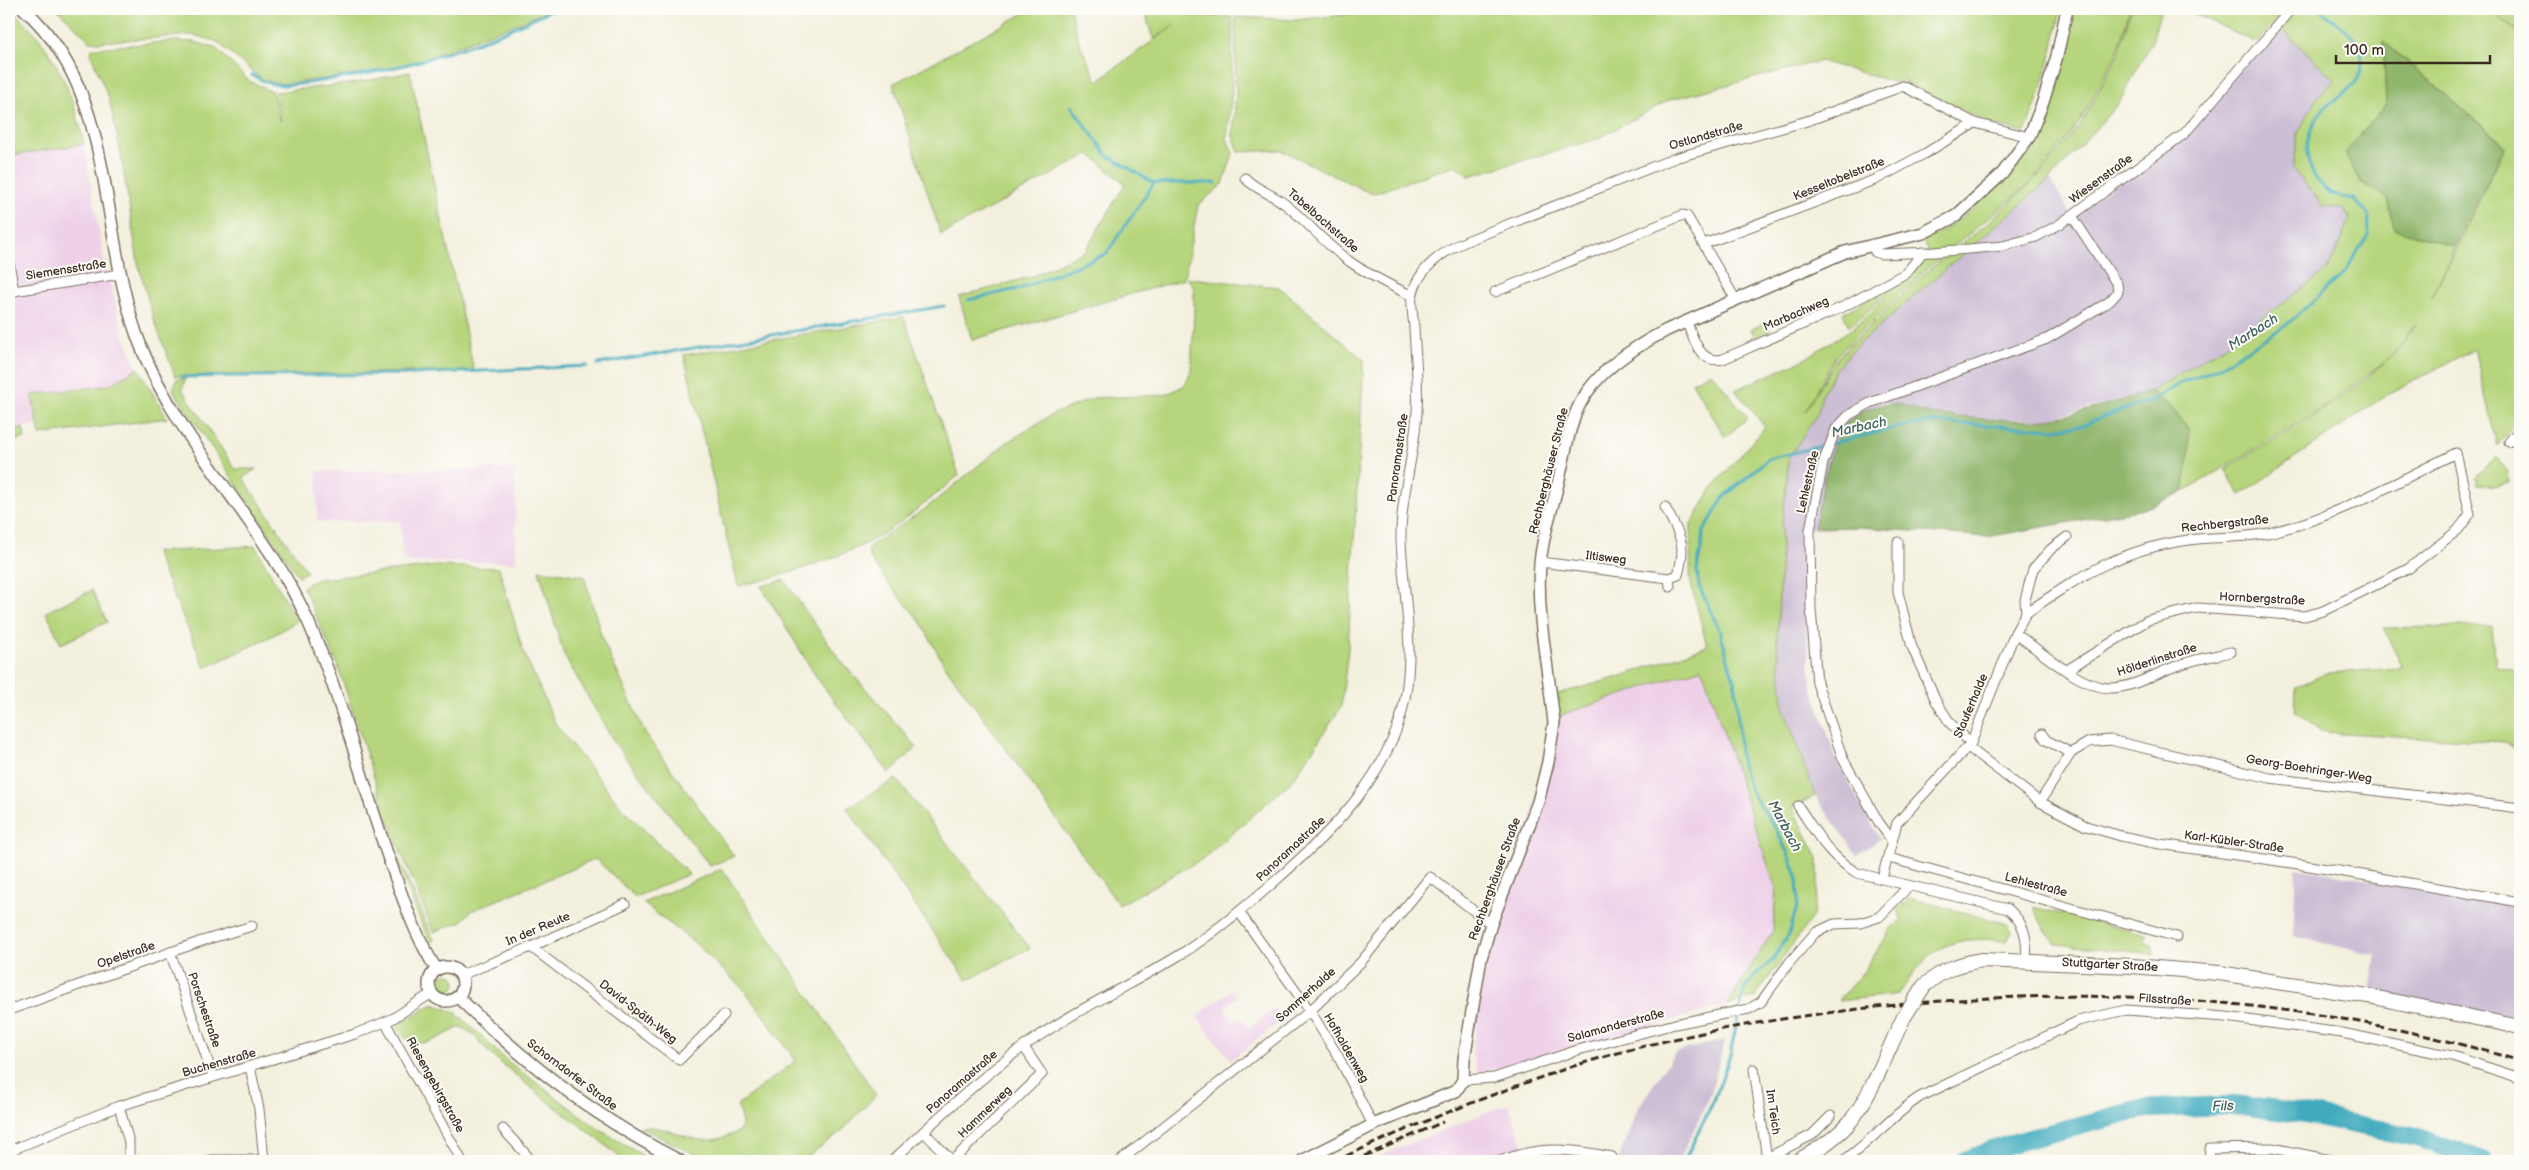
<svg xmlns="http://www.w3.org/2000/svg" width="2529" height="1170" font-family="'Balsamiq Sans',sans-serif">
	<style>
		.built { fill: #eed0e8 }
		.industrial { fill: #ccbed4 }
		.green { fill: #b6d57c; stroke: #78804d; fill-rule: evenodd }
		.forest { fill: #90b66c; stroke: #667045 }
		.lines { fill: none; stroke-linecap: round; stroke-linejoin: round }
		.stream { stroke: #3fabbe; stroke-width: 3 }
		.river { stroke: #3fabbe; stroke-width: 19 }
		.minor-casing { stroke: #7b6f61; stroke-width: 11 }
		.tertiary-casing { stroke: #7b6f61; stroke-width: 14 }
		.primary-casing { stroke: #7b6f61; stroke-width: 16 }
		.minor { stroke: #fff; stroke-width: 9 }
		.tertiary { stroke: #fff; stroke-width: 11 }
		.primary { stroke: #fff; stroke-width: 14 }
		.rail { stroke: #3b2a1e; stroke-width: 3; stroke-dasharray: 8 4; stroke-linecap: butt }
		.primary-bridge-casing { stroke: #7b6f61; stroke-width: 16; stroke-linecap: butt }
		.primary-bridge { stroke: #fff; stroke-width: 14 }
		.labels { text-anchor: middle; dominant-baseline: central; stroke-width: 4; stroke-linejoin: round; paint-order: stroke }
		.street-label { font-size: 12px; fill: #3b2a1e; stroke: #fdfcf7 }
		.water-label { font-size: 14px; font-style: italic; fill: #3d5e5e; stroke: #fdfcf7 }
	</style>
	<rect width="100%" height="100%" fill="#fdfcf7"/>
	<filter id="ink" filterUnits="userSpaceOnUse"><feTurbulence type="fractalNoise" baseFrequency=".02" numOctaves="2"/><feDisplacementMap in="SourceGraphic" scale="10" xChannelSelector="R" yChannelSelector="G"/><feConvolveMatrix kernelMatrix="1 2 1 2 8 2 1 2 1" color-interpolation-filters="sRGB"/></filter>
	<filter id="wash" filterUnits="userSpaceOnUse"><feTurbulence type="fractalNoise" baseFrequency=".0096" numOctaves="4" result="noise"/><feDisplacementMap in="SourceGraphic" scale="20" xChannelSelector="R" yChannelSelector="G"/><feGaussianBlur stdDeviation="1.12" result="paint"/><feColorMatrix in="noise" values="0 0 0 0 0 0 0 0 0 0 0 0 0 0 0 0 0 1.4 0 .05"/><feComposite in="paint" operator="in"/></filter>
	<g filter="url(#wash)">
		<rect width="100%" height="100%" fill="#f3f0de"/>
		<g class="built">
			<path d="M84 144 104 261 125 339 138 368 110 385 33 395 37 425 9 430V156Z"/>
			<path d="M515 469 516 562H402L401 521 317 522V471Z"/>
			<path d="M1702 668 1776 889 1773 931 1727 1005 1478 1073 1472 1054 1491 924 1528 829 1553 735 1561 715Z"/>
			<path d="M1231 990 1237 997 1224 1008 1234 1021 1239 1017 1249 1028 1275 1008 1283 1019 1231 1060 1197 1017Z"/>
			<path d="M1508 1104 1524 1147 1490 1161H1367Z"/>
		</g>
		<g class="industrial">
			<path d="M2279 26 2335 80 2316 99 2343 208 2350 217 2329 268 2229 343 2151 391 2047 419H2000L1929 413 1904 405 1885 403 1872 408 1846 424 1838 440 1830 458 1814 528 1807 530 1805 609 1811 684 1836 759 1880 839 1857 855 1815 796 1784 709 1777 643 1782 526 1789 457 1818 413 1822 394 1836 369 1854 348 2050 179 2072 216 2184 134Z"/>
			<path d="M2296 868 2520 905V1020L2370 991 2376 955 2293 936Z"/>
			<path d="M1725 1040 1711 1093 1679 1161H1618L1638 1108 1675 1052Z"/>
		</g>
		<g class="green">
			<path d="M9 9C51 40 74 94 84 144L9 156Z"/>
			<path d="M57 9H550L526 20 408 65 381 71 284 84 263 80 216 41 193 35 100 42 90 41Z"/>
			<path d="M1032 9H1070L1080 45 1097 81 1175 25 1153 39 1144 9H1208L1210 15H1195L1232 17V90L1227 139 1233 153 1223 184 1198 205 1184 279 972 340 959 297 1033 276 1085 251 1125 184 1089 154 941 235 893 84Z"/>
			<path d="M1397 9H2061C2053 52 2042 92 2025 132L1996 126 1903 81 1897 83 1820 61 1669 100 1597 139 1469 176 1455 165 1372 194 1281 150 1239 152 1233 136 1236 91 1235 17 1296 20Z"/>
			<path d="M2073 9H2130L2117 53 2080 121 2040 172 2014 197 1924 271 1835 357 1805 412 1837 358 1926 272 1988 223 2041 173 2082 122 2119 53 2131 9H2161L2152 41 2119 103 2050 179 1854 348 1836 369 1822 394 1818 413 1789 457 1782 526 1777 643 1784 709 1815 796 1792 807 1818 858V886L1813 916 1755 997 1727 1005 1773 931 1776 889 1702 668 1561 715 1553 735 1551 696 1619 677 1707 646 1690 580 1691 525 1712 488 1765 427 1735 390 1803 360 1853 328 1884 299 1880 290C1900 279 1916 270 1928 250L1923 239C1947 231 1965 216 1984 199 2047 142 2055 88 2073 9Z"/>
			<path d="M2184 9H2275L2279 19 2257 43Z"/>
			<path d="M2295 9H2490L2520 34V419L2497 446 2474 349 2388 394 2240 495 2225 469C2277 437 2390 377 2415 324L2395 354 2326 406 2183 492 2189 456 2151 391 2229 343 2329 268 2350 218 2343 208 2323 206 2293 169 2298 133 2316 99 2335 80 2279 26ZM2383 41 2506 146 2432 298 2455 247 2394 229 2388 198 2360 182 2346 153 2386 104Z"/>
			<path d="M2491 9H2520V33Z"/>
			<path d="M175 41 195 42 217 49 249 81 273 92 279 120 281 121 276 92 355 83 410 72 474 371 175 376 153 317 138 263 120 149 109 99 91 54 92 49 97 48Z"/>
			<path d="M1187 278 1279 287 1364 360 1348 649 1341 707 1293 780 1204 858 1119 905 944 664 920 621 885 579 870 558 868 550 871 545 925 509 1006 443 1053 414 1094 398 1165 395 1185 385 1191 370 1194 314V287Z"/>
			<path d="M1879 294 1881 299 1849 327 1843 313Z"/>
			<path d="M904 317 959 475C928 501 895 530 859 547 820 564 779 577 738 586L684 355Z"/>
			<path d="M1767 322 1771 331 1755 338 1751 329Z"/>
			<path d="M138 368 167 418 40 435 32 395 110 385Z"/>
			<path d="M1711 372 1748 418 1725 437 1692 382Z"/>
			<path d="M177 379H186L182 389 235 469H256L243 478 307 572 298 576 173 390Z"/>
			<path d="M23 428 25 438 9 442V430Z"/>
			<path d="M2496 457 2508 472 2509 482 2497 486 2477 484 2475 477Z"/>
			<path d="M255 546 297 621 272 636 205 668 155 552Z"/>
			<path d="M436 566 499 568 523 651 556 725 622 808 689 874 635 897 596 859 471 911 462 921 434 932 382 806 383 805 337 663 303 587 310 582 320 579Z"/>
			<path d="M539 570 584 576 603 641 646 735 734 856 710 866 614 742 564 655Z"/>
			<path d="M784 580 840 660 917 747 889 773 817 678 761 586Z"/>
			<path d="M92 590 107 622 61 644 46 612Z"/>
			<path d="M2492 626 2496 667 2520 672V752L2505 742 2324 732 2295 712 2296 687 2327 673 2403 668 2383 628Z"/>
			<path d="M896 779 1030 948 967 980 847 808Z"/>
			<path d="M395 857 399 859 434 940 431 942 422 925Z"/>
			<path d="M722 869 876 1095 843 1130 802 1161H709L639 1127C681 1124 693 1156 741 1130L742 1122 737 1105 796 1061 746 992 695 943 643 903Z"/>
			<path d="M1909 898 2008 924 2012 932 2007 941C1950 935 1931 945 1899 994L1838 1001 1864 971 1892 927 1902 920 1897 910Z"/>
			<path d="M2033 907 2146 934 2144 942 2153 946V954L2056 944 2044 928Z"/>
			<circle cx="447" cy="983" r="9"/>
			<path d="M433 1004 457 1013 458 1018 461 1017 506 1060 600 1130 652 1161H624L598 1139 536 1092 488 1052 473 1034 461 1027C437 1037 414 1058 396 1026Z"/>
		</g>
		<g class="forest">
			<path d="M2383 41 2505 146 2455 247 2394 229 2388 198 2360 182 2345 153 2386 104Z"/>
			<path d="M2151 391 2170 406 2189 429V456L2183 492 2144 509 1987 537 1859 527 1814 528C1820 503 1829 441 1846 424 1861 409 1885 400 1906 406 1914 408 1922 413 1931 414 1962 417 2018 423 2048 419 2083 413 2117 401 2151 391Z"/>
		</g>
		<g class="lines">
			<g class="stream">
				<path d="M252 75C259 78 265 83 273 84 289 87 307 83 322 81 401 71 483 45 553 9"/>
				<path d="M1071 106 1107 155 1154 183"/>
				<path d="M968 300 1022 288 1106 254 1154 183H1216"/>
				<path d="M598 364 944 306"/>
				<path d="M182 377 416 374 587 366"/>
				<path d="M1684 1161 1715 1098 1730 1055 1744 989 1757 973 1773 960 1790 931 1798 903 1797 876 1790 858 1776 829 1753 795 1744 774 1740 755 1736 688 1720 631 1699 586 1697 570 1704 531 1723 498 1768 459 1899 427 1931 422 2053 429 2084 425 2115 412 2151 401 2182 382 2218 368 2285 326 2345 272 2369 233 2368 214 2354 199C2332 196 2326 195 2314 175 2299 149 2310 118 2333 101 2347 90 2362 83 2362 63 2363 34 2337 25 2319 9"/>
			</g>
			<path class="river" d="M1964 1161 2013 1143 2143 1109 2239 1105 2315 1116 2419 1138 2483 1161"/>
		</g>
	</g>
	<g filter="url(#ink)">
		<g class="lines">
			<defs>
				<g id="minor">
					<path d="M1245 178C1256 190 1273 194 1286 205 1308 222 1326 245 1349 261 1368 275 1390 285 1412 296"/>
					<path d="M1704 244 1877 179 1926 153 1975 123"/>
					<path d="M1872 244 1875 252 1880 254 1934 252 2003 246 2036 237 2060 224 2184 134 2291 9"/>
					<path d="M9 263 14 291 120 274"/>
					<path d="M1495 292 1683 215 1687 216 1736 300"/>
					<path d="M1686 321C1694 338 1699 365 1723 359L1845 306 1906 273 1923 252"/>
					<path d="M2509 442 2520 429"/>
					<path d="M1665 507C1680 536 1687 542 1678 575L1669 578 1670 587"/>
					<path d="M1898 542V592L1912 647 1936 701 1950 723 1971 743"/>
					<path d="M1540 562 1669 578"/>
					<path d="M2026 613C2084 574 2118 550 2189 540 2216 536 2246 539 2272 532 2337 517 2396 482 2456 453L2470 514 2458 530 2408 569 2323 611 2305 616 2197 608 2148 620 2067 670"/>
					<path d="M2015 633C2039 650 2079 687 2110 688 2134 688 2158 672 2179 665 2196 659 2214 656 2231 652"/>
					<path d="M2042 734 2046 740 2071 753"/>
					<path d="M1968 747 2040 802 2086 826 2121 836 2160 844 2292 863 2520 902"/>
					<path d="M2040 802 2071 753 2089 742 2110 740 2270 778 2520 808"/>
					<path d="M1798 806C1816 832 1828 856 1857 873L2008 909C2025 923 2028 939 2026 960"/>
					<path d="M1892 841 1878 821 1843 759 1817 683 1811 609 1810 530 1823 463 1836 429 1849 415 1870 403 2047 339 2110 301 2118 292 2117 284 2072 216"/>
					<path d="M1889 858 2177 937"/>
					<path d="M1882 878 1897 823 1971 743 2015 633 2026 613 2025 600 2033 569 2051 549 2067 537"/>
					<path d="M1239 912 1310 1011 1338 1056 1373 1125"/>
					<path d="M531 947 679 1060 724 1015"/>
					<path d="M170 952 213 1076"/>
					<path d="M461 975 531 947 625 904"/>
					<path d="M9 1010 202 941 252 926"/>
					<path d="M385 1022 462 1161"/>
					<path d="M250 1067 259 1109 264 1161"/>
					<path d="M1754 1069 1767 1159"/>
					<path d="M1463 1080 1494 1078 1578 1050 1675 1024 1749 1009 1761 1002 1789 963 1815 933 1834 924 1860 923 1879 917 1909 886"/>
					<path d="M119 1106 129 1142V1161"/>
					<path d="M503 1129 532 1161"/>
					<path d="M924 1132 952 1161 1042 1074 1024 1047"/>
					<path d="M9 1151 119 1106 355 1034 392 1019 432 993"/>
					<path d="M211 1160H265"/>
					<path d="M892 1161C934 1122 976 1081 1023 1047 1071 1012 1127 987 1178 956 1212 935 1243 909 1273 883 1323 839 1371 794 1396 731 1420 668 1404 606 1401 541 1400 497 1415 454 1417 411 1419 383 1415 354 1414 327 1413 317 1411 306 1412 297 1417 268 1445 250 1469 240L1675 158 1807 121 1903 86 1975 123 2029 137"/>
					<path d="M1120 1161 1310 1011 1361 962 1430 877 1491 924"/>
					<path d="M1500 1161C1540 1145 1571 1149 1612 1157L1610 1161"/>
					<path d="M1761 1161 1812 1135 1831 1116"/>
					<path d="M1843 1161C1871 1142 1892 1115 1920 1097L2078 1021 2126 1010 2226 1017 2342 1033 2452 1056 2520 1078"/>
					<path d="M2209 1161 2210 1149 2272 1148 2336 1161"/>
				</g>
				<g id="tertiary">
					<path d="M24 9C120 94 97 239 142 349 182 448 265 524 308 621 344 702 363 790 394 873 405 905 418 941 437 970"/>
					<circle cx="446" cy="984" r="17"/>
					<path d="M458 997C524 1062 597 1119 680 1161"/>
					<path d="M1302 1161 1373 1125 1456 1091 1463 1080 1464 1059 1481 958 1491 924 1538 802 1548 762 1554 723C1549 671 1536 616 1540 564 1542 535 1554 504 1560 475 1565 453 1570 421 1581 402 1598 370 1636 346 1667 330L1845 252 1923 233 1956 216 2002 174 2029 137 2043 102 2057 56 2067 9"/>
				</g>
				<g id="primary">
					<path d="M1924 986C1942 970 1958 964 1982 960L2132 966 2219 973 2368 996 2520 1027"/>
					<path d="M1797 1161C1816 1151 1835 1139 1849 1123 1871 1097 1888 1049 1904 1017"/>
				</g>
			</defs>
			<use href="#minor" class="minor-casing"/>
			<use href="#tertiary" class="tertiary-casing"/>
			<use href="#primary" class="primary-casing"/>
			<use href="#minor" class="minor"/>
			<use href="#tertiary" class="tertiary"/>
			<use href="#primary" class="primary"/>
			<g class="rail">
				<path d="M1335 1161C1411 1126 1488 1095 1568 1068 1656 1039 1750 1022 1843 1011 2070 982 2299 994 2520 1061"/>
				<path d="M1353 1161 1443 1122"/>
			</g>
			<defs>
				<path id="primary-bridge" d="M1904 1017 1924 986"/>
			</defs>
			<use href="#primary-bridge" class="primary-bridge-casing"/>
			<use href="#primary-bridge" class="primary-bridge"/>
		</g>
	</g>
	<g class="labels">
		<g class="street-label">
			<text transform="translate(1706 136) rotate(-16)">Ostlandstraße</text>
			<text transform="translate(1839 179) rotate(-22)">Kesseltobelstraße</text>
			<text transform="translate(2101 179) rotate(-36)">Wiesenstraße</text>
			<text transform="translate(1323 221) rotate(41)">Tobelbachstraße</text>
			<text transform="translate(66 270) rotate(-9)">Siemensstraße</text>
			<text transform="translate(1796 314) rotate(-23)">Marbachweg</text>
			<text transform="translate(1398 458) rotate(-82)">Panoramastraße</text>
			<text transform="translate(1549 471) rotate(-76)">Rechberghäuser Straße</text>
			<text transform="translate(1808 482) rotate(-77)">Lehlestraße</text>
			<text transform="translate(2225 524) rotate(-6)">Rechbergstraße</text>
			<text transform="translate(1606 558) rotate(7)">Iltisweg</text>
			<text transform="translate(2262 599) rotate(3)">Hornbergstraße</text>
			<text transform="translate(2157 660) rotate(-18)">Hölderlinstraße</text>
			<text transform="translate(1971 706) rotate(-67)">Stauferhalde</text>
			<text transform="translate(2309 769) rotate(9)">Georg-Boehringer-Weg</text>
			<text transform="translate(2234 842) rotate(8)">Karl-Kübler-Straße</text>
			<text transform="translate(1291 849) rotate(-43)">Panoramastraße</text>
			<text transform="translate(1495 879) rotate(-70)">Rechberghäuser Straße</text>
			<text transform="translate(2036 885) rotate(15)">Lehlestraße</text>
			<text transform="translate(538 929) rotate(-23)">In der Reute</text>
			<text transform="translate(126 955) rotate(-19)">Opelstraße</text>
			<text transform="translate(2110 965) rotate(3)">Stuttgarter Straße</text>
			<text transform="translate(1306 995) rotate(-42)">Sommerhalde</text>
			<text transform="translate(2165 1000) rotate(4)">Filsstraße</text>
			<text transform="translate(204 1010) rotate(71)">Porschestraße</text>
			<text transform="translate(638 1012) rotate(38)">David-Späth-Weg</text>
			<text transform="translate(1616 1026) rotate(-15)">Salamanderstraße</text>
			<text transform="translate(1346 1048) rotate(60)">Hofhaldenweg</text>
			<text transform="translate(219 1063) rotate(-16)">Buchenstraße</text>
			<text transform="translate(572 1075) rotate(37)">Schorndorfer Straße</text>
			<text transform="translate(962 1082) rotate(-41)">Panoramastraße</text>
			<text transform="translate(435 1085) rotate(61)">Riesengebirgstraße</text>
			<text transform="translate(985 1112) rotate(-44)">Hammerweg</text>
			<text transform="translate(1773 1112) rotate(82)">Im Teich</text>
		</g>
		<g class="water-label">
			<text transform="translate(2253 332) rotate(-32)">Marbach</text>
			<text transform="translate(1859 427) rotate(-12)">Marbach</text>
			<text transform="translate(1785 826) rotate(62)">Marbach</text>
			<text transform="translate(2223 1106) rotate(-2)">Fils</text>
		</g>
	</g>
	<rect width="2529" height="1170" fill="none" stroke="#fdfcf7" stroke-width="30"/>
	<path d="M2336 55v8h154v-8" fill="none" stroke="#3b2a1e" stroke-width="2.5"/>
	<text x="2344" y="55" font-size="15" fill="#3b2a1e" stroke="#fdfcf7" stroke-width="4" paint-order="stroke">100 m</text>
</svg>
